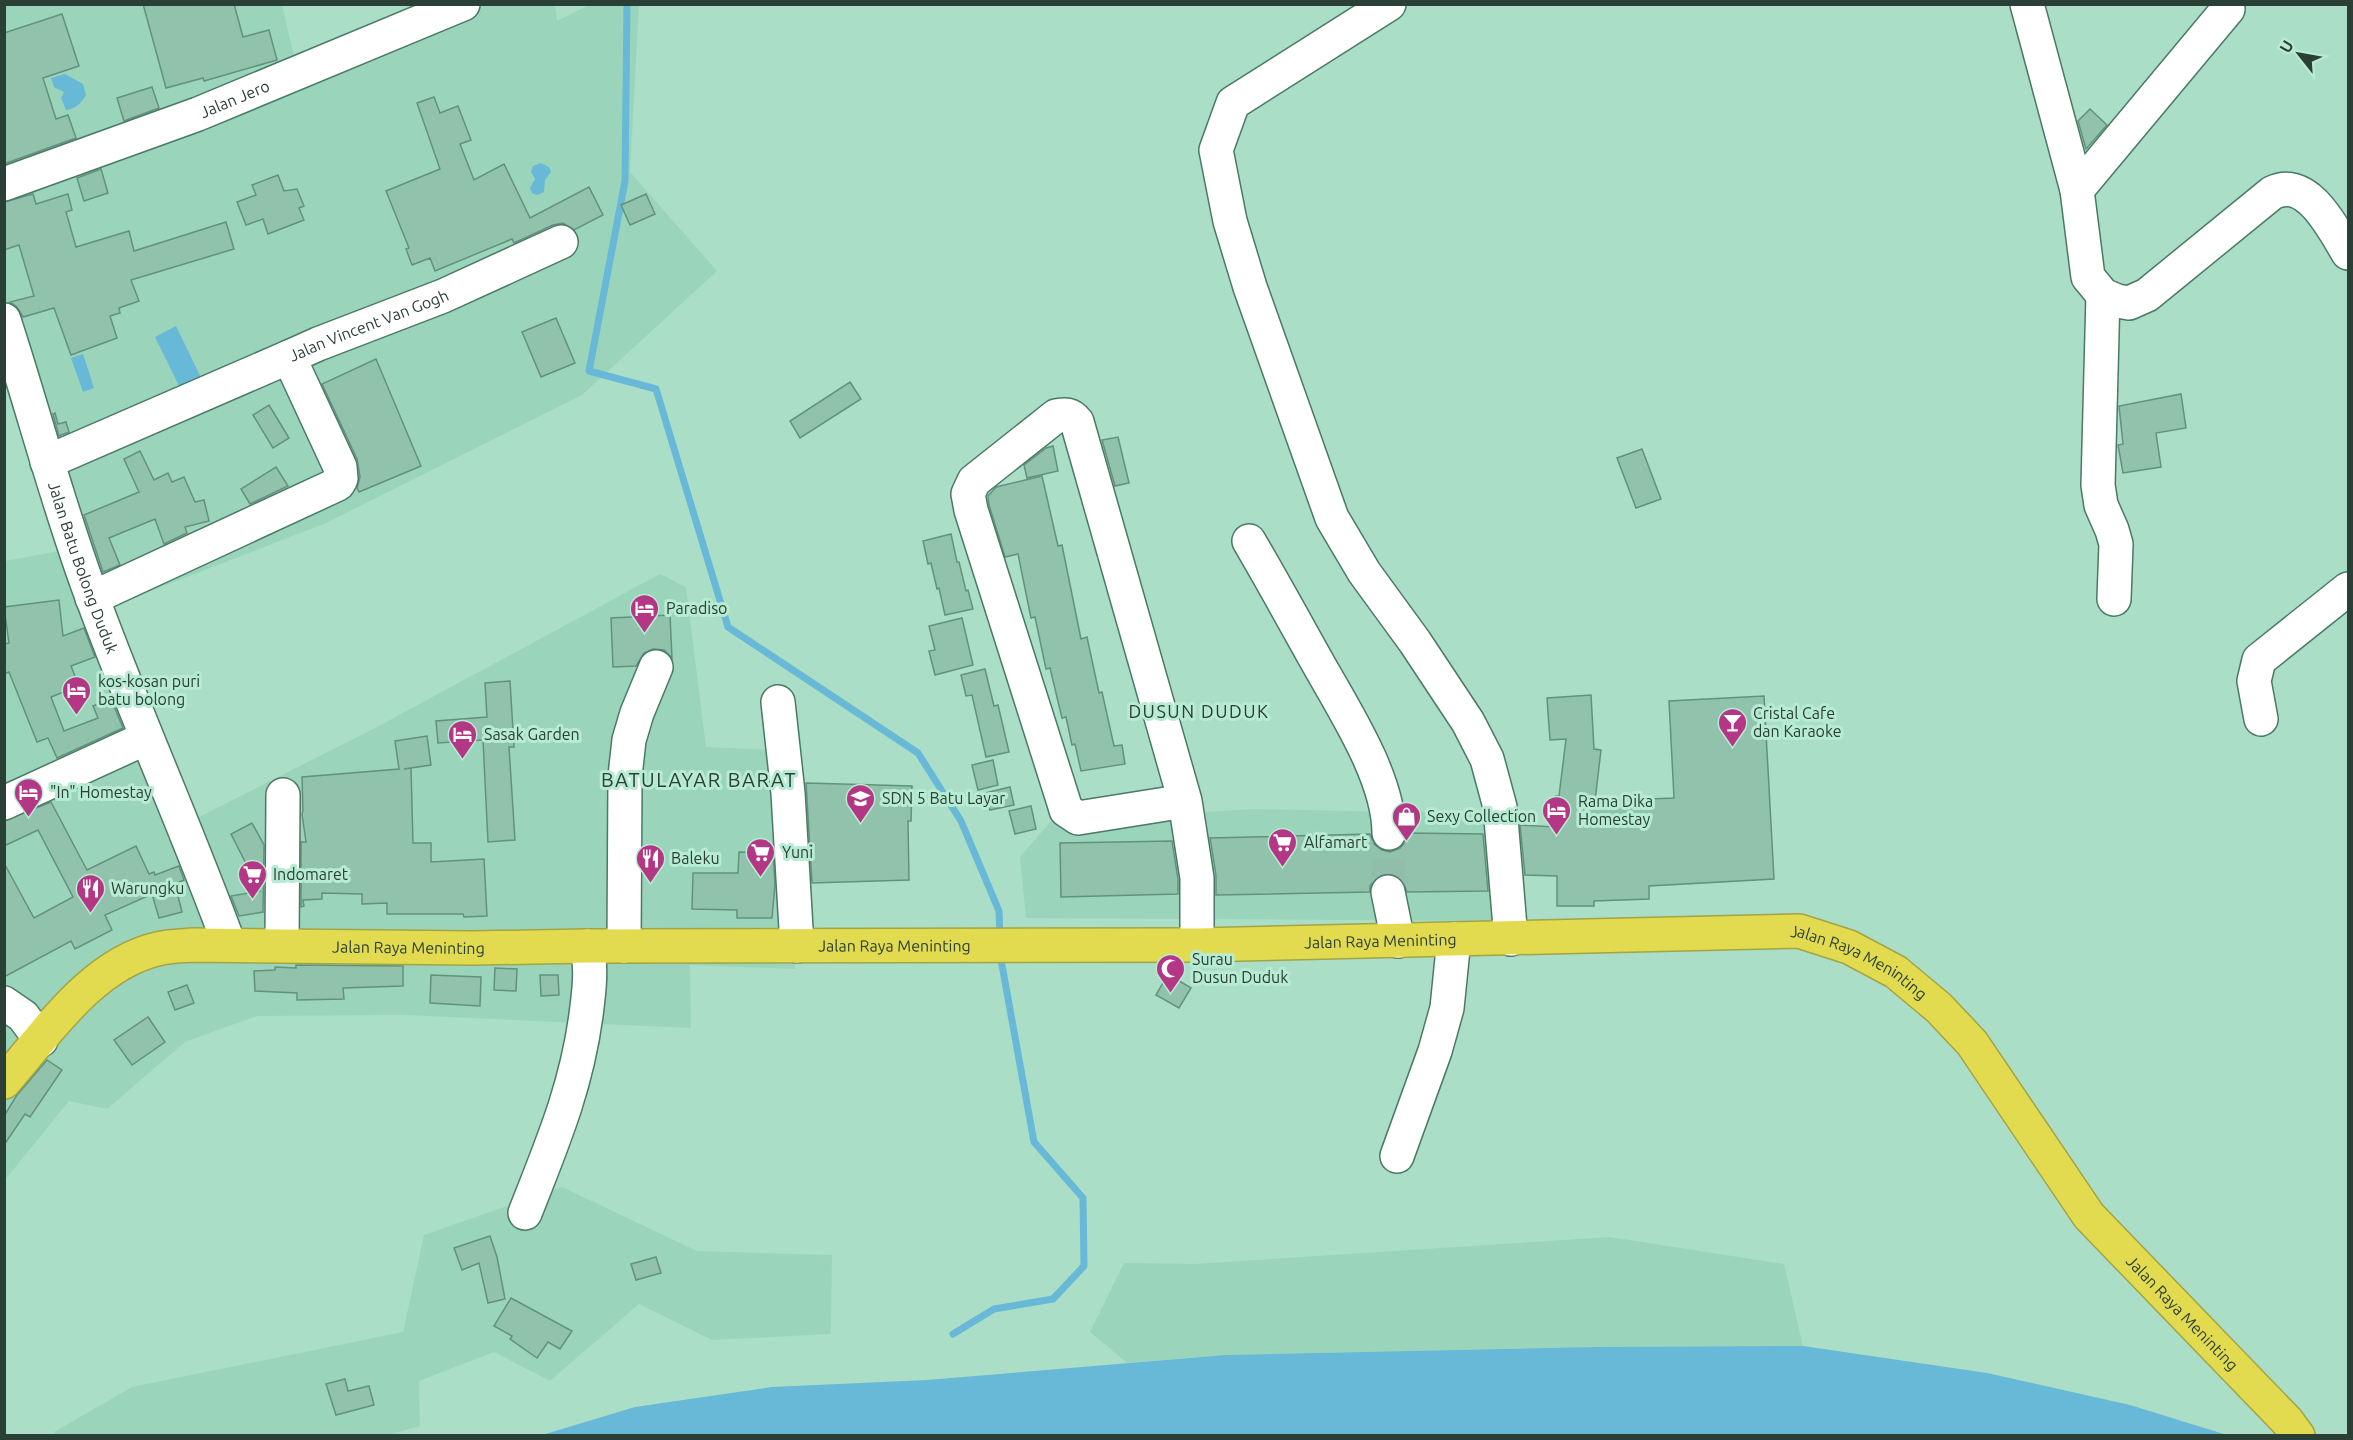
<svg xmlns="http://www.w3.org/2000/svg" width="2353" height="1440" font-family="Ubuntu,sans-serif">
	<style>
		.built { fill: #9ad5bb }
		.water { fill: #68b8d8 }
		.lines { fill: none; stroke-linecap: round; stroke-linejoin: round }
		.stream { stroke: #68b8d8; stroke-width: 7 }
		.building { fill: #91c2ac; stroke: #62927d; stroke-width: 1.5 }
		.minor-tunnel { stroke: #91beaa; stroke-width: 33; stroke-dasharray: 33 16; stroke-linecap: butt }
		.minor-casing { stroke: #4a7965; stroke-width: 36 }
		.highway-casing { stroke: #a2a446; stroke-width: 36 }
		.minor { stroke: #fff; stroke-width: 33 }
		.highway { stroke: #e3db4f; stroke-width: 33 }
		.labels { text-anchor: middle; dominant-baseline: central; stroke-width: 6; stroke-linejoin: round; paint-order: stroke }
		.street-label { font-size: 16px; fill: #2a3f36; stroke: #b8ebd4 }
		.poi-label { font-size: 16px; fill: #2a3f36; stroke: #b8ebd4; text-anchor: start }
		.neighbourhood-label { font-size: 18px; letter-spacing: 1.5px; fill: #2a3f36; stroke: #b8ebd4 }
		.quarter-label { font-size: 20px; letter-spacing: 1.5px; fill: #2a3f36; stroke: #b8ebd4 }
	</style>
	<rect width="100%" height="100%" fill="#abdec7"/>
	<g class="built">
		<path d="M5 5H282L296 64 438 5H555L557 21 589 5H639L630 172 717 271 582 395 326 523 102 610 195 819 377 727 660 574 686 587 706 747 777 750 795 969 690 965 691 1028 406 1015 257 1016 185 1042 107 1109 69 1101 5 1180V561L65 550 5 345Z"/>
		<path d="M1252 809 1497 814 1500 921 1026 918 1020 857 1050 822Z"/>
		<path d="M562 1187 697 1251 832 1255 831 1334 712 1340 639 1304 550 1381 494 1352 419 1381 420 1426 388 1435 56 1436 54 1432 132 1387 403 1332 424 1235Z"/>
		<path d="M1610 1237 1784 1264 1803 1346 1593 1347 1226 1355 1127 1363 1090 1332 1124 1263 1194 1264Z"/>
	</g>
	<g class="water">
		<path d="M65 74 83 84 86 95C81 103 76 109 66 110L61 98 64 92 54 87 51 78Z"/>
		<path d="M541 163 549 167 551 172 545 180 544 192 537 195 532 193 530 188 535 179 531 172 533 166Z"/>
		<path d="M176 326 206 388 185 398 155 337Z"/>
		<path d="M83 354 94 388 83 392 71 358Z"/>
		<path d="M1803 1346 1987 1373 2130 1405 2227 1435H542L635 1407 772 1387 927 1380 1226 1355 1593 1347Z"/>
	</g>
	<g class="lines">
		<g class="stream">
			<path d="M627 4 625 181 589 371 656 389 728 627 918 753 961 821 999 911 1000 937"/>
			<path d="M953 1334 994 1309 1053 1299 1084 1266 1083 1198 1034 1142 1000 954"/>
		</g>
	</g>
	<g class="building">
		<path d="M143 4H234L243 37 269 30 277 60 204 81 203 78 166 88Z"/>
		<path d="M62 14 79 66 43 78 56 119 68 115 76 138 4 164V33Z"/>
		<path d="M152 87 159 108 124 121 117 98Z"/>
		<path d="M434 97 440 113 458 106 471 140 460 144 474 180 504 164 530 218 589 187 603 215 574 230 563 223 553 225 514 243 512 239 435 271 430 258 412 265 406 249 409 248 386 191 440 169 417 103Z"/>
		<path d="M2090 109 2107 125 2086 149 2078 121Z"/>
		<path d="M101 169 108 193 84 201 77 178Z"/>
		<path d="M278 175 284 191 297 189 304 206 299 208 304 220 268 234 263 219 246 225 237 202 256 195 252 185Z"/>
		<path d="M33 194 36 204 68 194 72 210 66 212 76 247 129 231 134 251 226 222 234 249 131 280 139 301 119 308 120 313 110 316 117 338 71 355 54 308 23 317 17 307 10 302 34 296 19 245 4 250V202Z"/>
		<path d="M646 194 655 214 630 225 621 205Z"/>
		<path d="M556 318 575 363 541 377 522 332Z"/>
		<path d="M376 359 421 466 359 492 357 488 360 477 357 459 322 384Z"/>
		<path d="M850 382 861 399 800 438 790 421Z"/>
		<path d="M2181 394 2186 428 2156 433 2161 467 2123 473 2118 445 2123 444 2119 406Z"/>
		<path d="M269 405 289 438 273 448 253 415Z"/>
		<path d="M55 413 58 424 66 422 69 432 59 436 53 414Z"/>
		<path d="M1118 437 1129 483 1115 486 1102 440Z"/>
		<path d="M1053 446 1058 471 1027 478 1024 465 1046 448Z"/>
		<path d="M1642 449 1661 499 1636 508 1617 458Z"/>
		<path d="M140 451 154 480 168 473 172 482 184 477 195 502 204 500 209 521 185 527 187 533 164 544 155 519 109 538 120 565 103 572 84 515 139 492 124 459Z"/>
		<path d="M276 467 288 486 250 504 241 489Z"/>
		<path d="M1042 476 1058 546 1062 545 1081 639 1087 637 1099 693 1102 692 1114 746 1122 745 1125 764 1081 771 1075 744 1072 745 1066 717 1062 718 1050 668 1046 669 1035 617 1031 618 1018 554 1005 557 989 505 988 496 996 487Z"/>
		<path d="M951 534 957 562H959L966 591 968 590 973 609 945 615 939 588 937 589 931 563 928 564 923 541Z"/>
		<path d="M59 600 63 636 84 628 95 657 71 666 79 686 51 697 64 731 98 718 93 706 111 699 123 728 57 758 48 738 37 742 9 672 4 674V644L9 643 4 607Z"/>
		<path d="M670 615 672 658 664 650 653 649 644 653 636 666 613 667 611 618Z"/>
		<path d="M962 618 973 665 935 675 929 651 935 650 929 626Z"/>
		<path d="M985 669 994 706 998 705 1009 752 986 757 972 695 966 696 961 675Z"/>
		<path d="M510 681 514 747H509L515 840 488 842 483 740 438 743 436 721 487 717 485 683Z"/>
		<path d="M1591 695 1594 749 1601 750 1595 801 1674 798 1669 701 1764 696 1774 879 1649 886V899L1594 901V906H1557V876L1525 875 1520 825 1556 827V796H1559L1566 739 1550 740 1547 698Z"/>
		<path d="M427 736 431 765 404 769 411 768 413 843H431V862L484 859 487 916 464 917 463 914H387V903L362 904V894L322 893V899L303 900 304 906 301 907V842H306L302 814 303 811 302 777 399 769 395 741Z"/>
		<path d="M993 760 998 785 978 790 972 765Z"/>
		<path d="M806 783 912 786 911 821H908L909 880 812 883Z"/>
		<path d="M1010 787 1014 805 990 810 985 793Z"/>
		<path d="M51 802 87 870 136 846 149 874 154 872 155 875 179 866 184 880 175 884 182 912 159 918 152 894 105 915 112 930 75 949 71 941 4 977V863L34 918 73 897 38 830 4 846V821Z"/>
		<path d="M1031 806 1036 829 1015 834 1009 811Z"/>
		<path d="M252 823 264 845 263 912 239 916 231 896 260 891 231 834Z"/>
		<path d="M1407 833 1483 834 1488 891 1407 892 1402 879 1394 874H1385L1375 878 1370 886V892L1216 895V875L1210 838 1370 834 1374 844 1382 850 1390 852 1400 848 1406 841Z"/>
		<path d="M1172 841 1178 879V894L1061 897 1060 843Z"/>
		<path d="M739 852 773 853 775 884 772 918H737V910L692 909 693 873H738Z"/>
		<path d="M296 965 403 966V986L343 988 344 999 297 1000V993L255 991 254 971 275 970V967L296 968Z"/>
		<path d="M495 968 517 969 516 991 494 990Z"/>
		<path d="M1168 974 1191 988 1179 1008 1156 995Z"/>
		<path d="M431 975 481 977 480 1006 430 1003Z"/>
		<path d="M540 975H558L559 995 541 996Z"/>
		<path d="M187 985 194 1003 175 1010 168 992Z"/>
		<path d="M148 1017 165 1042 132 1065 114 1040Z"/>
		<path d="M47 1060 62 1070 30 1117 25 1114 4 1145V1116L17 1095Z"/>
		<path d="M490 1236 497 1257 505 1299 488 1303 479 1263 462 1270 454 1248Z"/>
		<path d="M656 1257 661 1273 636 1280 631 1264Z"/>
		<path d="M511 1298 572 1331 560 1349 548 1342 537 1358 510 1339 512 1336 494 1326Z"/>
		<path d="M345 1379 348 1391 369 1386 374 1405 336 1415 326 1384Z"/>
	</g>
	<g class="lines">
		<path class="minor-tunnel" d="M1388 892 1389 833"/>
		<defs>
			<g id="minor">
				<path d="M1389 4 1233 103 1216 150 1230 221 1250 287 1332 518 1364 572 1415 642 1468 722 1487 759 1500 807 1511 939"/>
				<path d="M2027 4 2077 190 2088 277 2103 295 2117 301 2129 303 2147 295 2272 193C2307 175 2333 228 2348 253"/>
				<path id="s1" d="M4 184 198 114 463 4"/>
				<path d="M2077 190 2228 9"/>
				<path d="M2103 295 2098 485 2101 505 2112 530 2116 544 2114 599"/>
				<path id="s2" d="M4 320C34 412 58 506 92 597 135 714 186 827 229 944"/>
				<path d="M47 462 289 357"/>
				<path d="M1249 541C1273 582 1296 624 1319 665 1346 713 1389 779 1389 833"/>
				<path id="s3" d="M92 598 338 484 341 479 340 467 289 357 318 344 443 296 561 242"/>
				<path d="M778 702 788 793 797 946"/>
				<path d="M2261 719 2254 681 2259 660 2348 589"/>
				<path d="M1185 801 1078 818 1066 810 1064 803 971 510 968 494 974 481 1056 416C1066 414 1071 414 1077 422L1185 801 1197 878V945"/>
				<path d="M4 803 146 738"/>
				<path d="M1388 892 1398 941"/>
				<path d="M282 945 283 795"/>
				<path d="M624 946 625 776 629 740 637 713 656 667"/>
				<path d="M4 1003 23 1016 41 1040"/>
				<path d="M1397 1156 1435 1051 1447 1008 1454 939"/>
				<path d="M525 1213C552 1144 576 1089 586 1015 589 992 592 969 587 946"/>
			</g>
			<g id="highway">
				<path id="s4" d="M4 1082C47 1033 91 965 157 949 168 946 182 946 194 945L473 948 587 946 1197 945 1799 931 1849 947 1896 972 1939 1008 1972 1043 2089 1216 2287 1421 2298 1436"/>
			</g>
		</defs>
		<use href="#minor" class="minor-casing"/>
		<use href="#highway" class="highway-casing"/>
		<use href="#minor" class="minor"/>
		<use href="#highway" class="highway"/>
	</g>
	<defs>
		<symbol id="hotel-pin" viewBox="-11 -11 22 30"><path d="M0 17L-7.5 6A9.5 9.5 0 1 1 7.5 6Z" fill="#b43786" stroke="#b8ebd4"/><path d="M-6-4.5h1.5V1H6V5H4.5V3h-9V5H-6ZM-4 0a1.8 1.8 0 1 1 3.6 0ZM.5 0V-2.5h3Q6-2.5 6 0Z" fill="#fff"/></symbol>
		<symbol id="bar-pin" viewBox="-11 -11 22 30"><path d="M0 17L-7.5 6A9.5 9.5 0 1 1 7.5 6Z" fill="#b43786" stroke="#b8ebd4"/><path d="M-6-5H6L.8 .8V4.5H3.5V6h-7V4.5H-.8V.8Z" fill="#fff"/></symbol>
		<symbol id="school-pin" viewBox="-11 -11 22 30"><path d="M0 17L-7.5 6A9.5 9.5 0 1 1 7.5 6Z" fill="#b43786" stroke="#b8ebd4"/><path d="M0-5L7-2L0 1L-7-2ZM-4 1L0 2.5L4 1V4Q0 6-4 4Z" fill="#fff"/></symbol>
		<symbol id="shop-pin" viewBox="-11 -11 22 30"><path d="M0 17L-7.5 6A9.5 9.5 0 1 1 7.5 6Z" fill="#b43786" stroke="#b8ebd4"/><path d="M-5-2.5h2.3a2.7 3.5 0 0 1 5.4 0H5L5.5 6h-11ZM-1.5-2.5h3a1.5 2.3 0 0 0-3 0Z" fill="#fff"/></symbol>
		<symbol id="supermarket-pin" viewBox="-11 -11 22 30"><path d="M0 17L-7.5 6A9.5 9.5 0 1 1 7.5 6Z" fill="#b43786" stroke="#b8ebd4"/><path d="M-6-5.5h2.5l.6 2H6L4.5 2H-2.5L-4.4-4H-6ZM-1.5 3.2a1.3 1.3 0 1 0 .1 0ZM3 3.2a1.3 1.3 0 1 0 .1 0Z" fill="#fff"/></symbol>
		<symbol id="restaurant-pin" viewBox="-11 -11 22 30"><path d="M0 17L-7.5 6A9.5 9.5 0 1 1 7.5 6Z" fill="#b43786" stroke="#b8ebd4"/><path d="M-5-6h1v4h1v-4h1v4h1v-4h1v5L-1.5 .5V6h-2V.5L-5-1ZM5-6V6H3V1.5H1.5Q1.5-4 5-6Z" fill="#fff"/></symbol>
		<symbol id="mosque-pin" viewBox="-11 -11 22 30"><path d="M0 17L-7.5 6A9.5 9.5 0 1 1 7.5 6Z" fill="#b43786" stroke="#b8ebd4"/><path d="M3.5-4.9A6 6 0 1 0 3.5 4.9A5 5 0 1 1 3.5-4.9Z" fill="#fff"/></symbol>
	</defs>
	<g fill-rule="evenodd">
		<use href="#hotel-pin" x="628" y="592" width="33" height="45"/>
		<use href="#hotel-pin" x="60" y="674" width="33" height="45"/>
		<use href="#bar-pin" x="1716" y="706" width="33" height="45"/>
		<use href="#hotel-pin" x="446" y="718" width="33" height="45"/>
		<use href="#hotel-pin" x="12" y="776" width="33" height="45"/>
		<use href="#school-pin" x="844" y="782" width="33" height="45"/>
		<use href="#hotel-pin" x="1540" y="794" width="33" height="45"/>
		<use href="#shop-pin" x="1390" y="800" width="33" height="45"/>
		<use href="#supermarket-pin" x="1266" y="826" width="33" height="45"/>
		<use href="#supermarket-pin" x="744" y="836" width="33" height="45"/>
		<use href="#restaurant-pin" x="634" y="842" width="33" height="45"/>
		<use href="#supermarket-pin" x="236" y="858" width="33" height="45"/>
		<use href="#restaurant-pin" x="74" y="872" width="33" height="45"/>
		<use href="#mosque-pin" x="1154" y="952" width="33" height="45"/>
	</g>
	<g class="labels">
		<g class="street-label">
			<text stroke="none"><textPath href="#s1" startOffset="246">Jalan Jero</textPath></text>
			<text stroke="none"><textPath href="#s3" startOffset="496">Jalan Vincent Van Gogh</textPath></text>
			<text stroke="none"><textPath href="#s2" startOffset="260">Jalan Batu Bolong Duduk</textPath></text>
			<text stroke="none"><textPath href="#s4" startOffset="1430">Jalan Raya Meninting</textPath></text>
			<text stroke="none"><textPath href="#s4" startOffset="944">Jalan Raya Meninting</textPath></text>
			<text stroke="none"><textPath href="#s4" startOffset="458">Jalan Raya Meninting</textPath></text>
			<text stroke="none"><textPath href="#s4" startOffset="1916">Jalan Raya Meninting</textPath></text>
			<text stroke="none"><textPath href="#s4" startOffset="2402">Jalan Raya Meninting</textPath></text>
		</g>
		<g class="poi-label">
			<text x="666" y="608">Paradiso</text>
			<text x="98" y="681">kos-kosan puri<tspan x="98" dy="18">batu bolong</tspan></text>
			<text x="1753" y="713">Cristal Cafe<tspan x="1753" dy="18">dan Karaoke</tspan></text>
			<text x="484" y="734">Sasak Garden</text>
			<text x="50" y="792">"In" Homestay</text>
			<text x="882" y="798">SDN 5 Batu Layar</text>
			<text x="1578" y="801">Rama Dika<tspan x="1578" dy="18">Homestay</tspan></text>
			<text x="1427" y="816">Sexy Collection</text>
			<text x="1304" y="842">Alfamart</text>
			<text x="782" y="852">Yuni</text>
			<text x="671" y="858">Baleku</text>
			<text x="273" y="874">Indomaret</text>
			<text x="111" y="888">Warungku</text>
			<text x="1192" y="959">Surau<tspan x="1192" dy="18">Dusun Duduk</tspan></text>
		</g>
		<g class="neighbourhood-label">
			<text x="1199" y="711">DUSUN DUDUK</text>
		</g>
		<g class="quarter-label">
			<text x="699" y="779">BATULAYAR BARAT</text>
		</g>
	</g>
	<rect width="2353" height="1440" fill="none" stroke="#2a3f36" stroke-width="12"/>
	<g transform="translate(2299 54) rotate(301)" stroke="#b8ebd4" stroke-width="4.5" paint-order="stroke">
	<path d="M0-4.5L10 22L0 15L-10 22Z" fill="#2a3f36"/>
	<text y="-9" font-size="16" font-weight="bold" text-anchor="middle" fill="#2a3f36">U</text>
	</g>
</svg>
